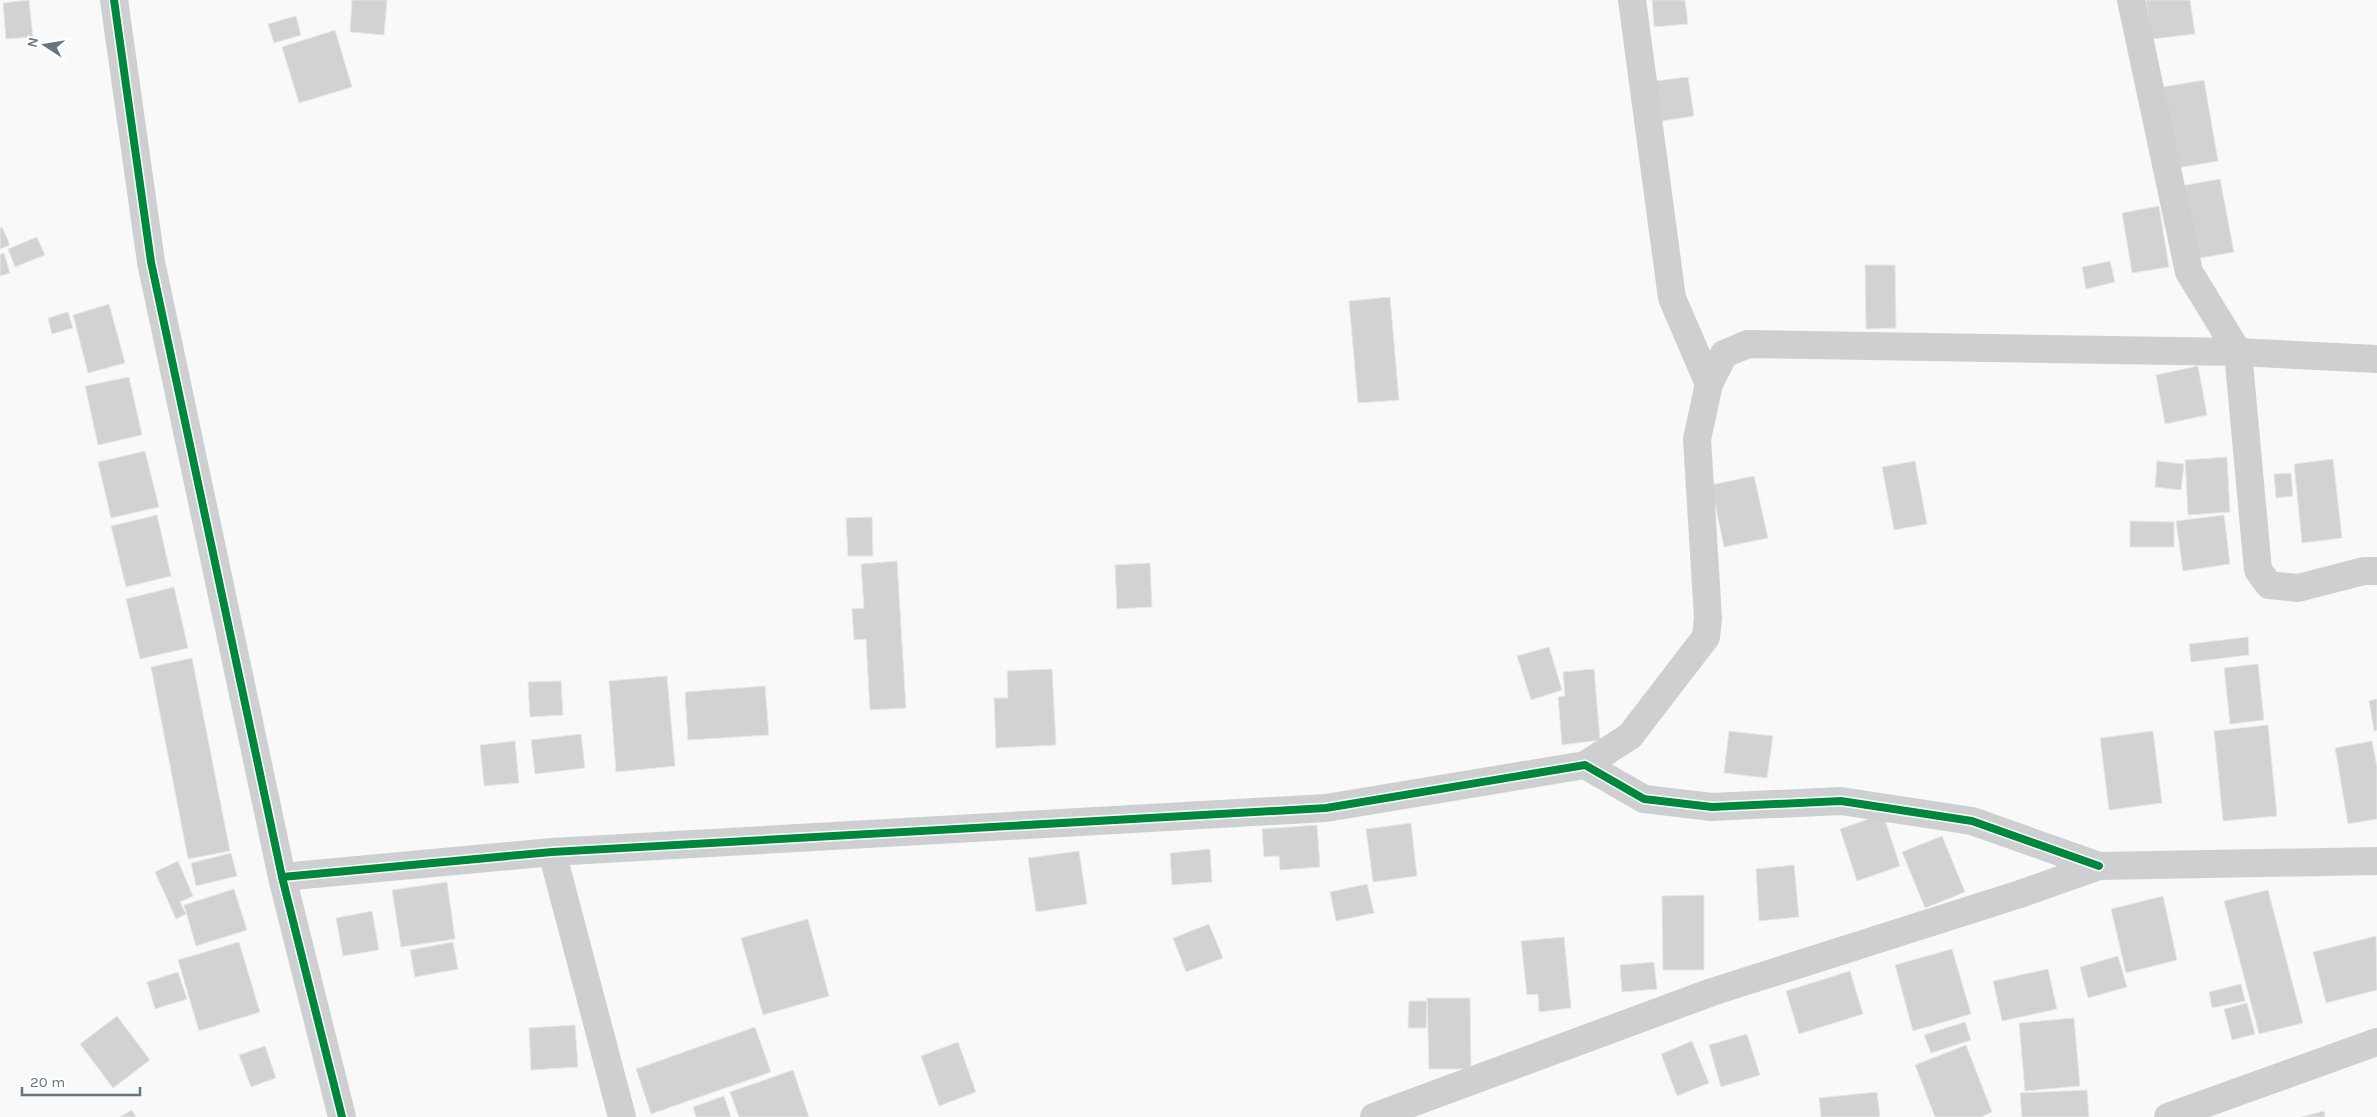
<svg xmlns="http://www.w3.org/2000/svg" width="2377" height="1117" font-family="Karla,sans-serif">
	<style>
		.building { fill: #d0d2d3; stroke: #e8e8e8 }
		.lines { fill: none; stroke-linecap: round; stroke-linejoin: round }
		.minor { stroke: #cecfd0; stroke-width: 28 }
		.cycleway-casing { stroke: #fff; stroke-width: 11 }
		.cycleway { stroke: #00873e; stroke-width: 8 }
	</style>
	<rect width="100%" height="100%" fill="#f9f9f9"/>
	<g class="building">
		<path d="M29 0 33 37 6 39 3 3Z"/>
		<path d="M352 0H387L384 35 350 32Z"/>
		<path d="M1652 0H1685L1688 24 1654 27Z"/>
		<path d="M2146 0H2190L2195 34 2152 39Z"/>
		<path d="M296 16 301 35 274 43 268 24Z"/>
		<path d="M335 30 352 87 299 103 282 47Z"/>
		<path d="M1688 77 1694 116 1662 121 1655 81Z"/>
		<path d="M2204 80 2218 161 2177 168 2163 87Z"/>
		<path d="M2220 179 2234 252 2195 259 2181 186Z"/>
		<path d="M2159 206 2169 267 2132 273 2122 213Z"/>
		<path d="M2 227 10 245 0 249V228Z"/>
		<path d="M37 237 45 255 15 267 8 249Z"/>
		<path d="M4 253 10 273 0 276V254Z"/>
		<path d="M2110 261 2115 282 2086 289 2082 267Z"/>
		<path d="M1865 265H1895L1896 328 1866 329Z"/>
		<path d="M1390 297 1399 400 1358 403 1349 301Z"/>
		<path d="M109 304 125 363 88 373 73 315Z"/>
		<path d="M68 312 73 328 52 334 48 318Z"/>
		<path d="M2198 366 2207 415 2165 424 2156 375Z"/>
		<path d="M129 377 142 435 98 445 85 386Z"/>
		<path d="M145 451 159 507 111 518 98 462Z"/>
		<path d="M2227 457 2230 512 2188 515 2185 460Z"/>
		<path d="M2333 459 2342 538 2302 543 2294 464Z"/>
		<path d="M1915 461 1927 524 1894 530 1882 467Z"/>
		<path d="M2157 461 2184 464 2181 490 2155 487Z"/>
		<path d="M2291 473 2293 496 2276 498 2274 474Z"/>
		<path d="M1754 476 1768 538 1724 547 1711 485Z"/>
		<path d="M157 515 171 576 126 587 111 526Z"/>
		<path d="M2224 515 2230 564 2183 571 2176 521Z"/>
		<path d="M872 517 873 556H848L846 518Z"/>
		<path d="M2130 521 2174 522V547H2130Z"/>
		<path d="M897 561 906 708 870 710 866 639 854 640 852 609 864 608 861 564Z"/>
		<path d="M1150 563 1152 607 1117 609 1115 565Z"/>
		<path d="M174 587 188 648 140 659 126 599Z"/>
		<path d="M2248 637 2249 655 2191 662 2189 644Z"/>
		<path d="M1549 647 1562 690 1531 700 1517 656Z"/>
		<path d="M192 658 230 851 188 859 151 667Z"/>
		<path d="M2258 664 2264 720 2230 724 2224 668Z"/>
		<path d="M1052 669 1056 745 996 748 994 698H1008L1007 671Z"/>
		<path d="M1594 669 1600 740 1562 745 1558 697 1565 696 1563 672Z"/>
		<path d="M667 676 675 766 616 772 609 681Z"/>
		<path d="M561 681 563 715 530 717 528 682Z"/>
		<path d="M765 686 769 735 688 740 685 692Z"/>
		<path d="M2377 699V730L2374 731 2369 701Z"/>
		<path d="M2268 725 2277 816 2223 821 2214 731Z"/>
		<path d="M1729 731 1773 736 1767 778 1724 773Z"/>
		<path d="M2153 731 2162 803 2109 810 2100 738Z"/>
		<path d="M581 734 585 768 535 774 531 740Z"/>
		<path d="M515 741 519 783 484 786 480 745Z"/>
		<path d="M2372 741 2377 767V819L2348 824 2335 748Z"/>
		<path d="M1883 814 1900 866 1857 881 1840 829Z"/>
		<path d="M1411 823 1417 876 1373 882 1366 829Z"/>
		<path d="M1317 825 1320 867 1280 870 1279 856 1264 857 1262 829Z"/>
		<path d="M1942 836 1965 892 1925 908 1902 852Z"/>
		<path d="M1210 849 1212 882 1172 885 1170 853Z"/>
		<path d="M1079 851 1087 904 1036 912 1028 858Z"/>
		<path d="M231 853 237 876 196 886 191 863Z"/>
		<path d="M178 861 193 896 180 902 186 914 176 919 155 872Z"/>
		<path d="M1794 865 1799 917 1759 921 1756 869Z"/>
		<path d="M447 882 455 939 401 947 392 890Z"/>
		<path d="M1367 884 1374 913 1336 921 1330 892Z"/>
		<path d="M234 889 247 930 196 946 184 905Z"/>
		<path d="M2268 890 2303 1023 2259 1034 2224 901Z"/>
		<path d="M1704 895V970H1663L1662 896Z"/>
		<path d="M2163 896 2177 960 2126 973 2111 909Z"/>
		<path d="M372 911 379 950 343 956 336 918Z"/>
		<path d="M808 919 829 996 763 1015 741 938Z"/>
		<path d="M1209 924 1223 958 1186 972 1173 938Z"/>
		<path d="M2376 936 2377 990 2326 1003 2313 952Z"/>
		<path d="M1564 937 1571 1008 1539 1012 1538 994 1527 995 1521 941Z"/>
		<path d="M239 942 260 1012 199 1031 178 960Z"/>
		<path d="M453 942 458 969 415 977 410 950Z"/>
		<path d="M1952 949 1971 1014 1913 1031 1895 965Z"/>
		<path d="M2118 956 2127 987 2088 998 2080 967Z"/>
		<path d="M1654 962 1657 989 1622 992 1620 965Z"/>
		<path d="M2048 969 2057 1009 2002 1021 1993 981Z"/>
		<path d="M1850 971 1863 1014 1799 1034 1786 991Z"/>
		<path d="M178 972 187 999 155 1009 147 982Z"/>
		<path d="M2241 984 2245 1001 2212 1008 2209 992Z"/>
		<path d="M1427 998H1470L1471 1069H1429Z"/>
		<path d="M1409 1001H1427L1426 1028H1408Z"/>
		<path d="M2247 1003 2255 1034 2232 1040 2224 1009Z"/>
		<path d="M117 1016 150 1060 113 1088 80 1044Z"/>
		<path d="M2074 1018 2080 1086 2025 1091 2019 1023Z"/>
		<path d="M1965 1022 1971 1040 1931 1053 1924 1035Z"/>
		<path d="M575 1025 578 1067 531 1070 529 1028Z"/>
		<path d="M755 1027 771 1072 651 1114 636 1069Z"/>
		<path d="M1747 1034 1760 1075 1721 1087 1709 1045Z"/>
		<path d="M1692 1041 1709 1083 1677 1096 1661 1054Z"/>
		<path d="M958 1042 976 1092 939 1106 921 1056Z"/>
		<path d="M1966 1045 1992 1112 1981 1117H1935L1915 1065Z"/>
		<path d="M265 1046 276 1078 251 1087 239 1055Z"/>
		<path d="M793 1070 809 1117H739L730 1092Z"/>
		<path d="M2087 1090 2089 1117H2022L2020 1093Z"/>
		<path d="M1877 1092 1880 1117H1821L1819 1098Z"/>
		<path d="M724 1096 731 1117H696L693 1107Z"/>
		<path d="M132 1110 136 1117H120Z"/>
		<path d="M2324 1111 2325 1117H2301Z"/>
	</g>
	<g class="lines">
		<g class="minor">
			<path d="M114 0 151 262 282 877 342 1117"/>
			<path d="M1632 0 1672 298 1709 384"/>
			<path d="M2131 0 2189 272 2238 352 2258 570 2269 585 2298 588 2364 571H2377"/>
			<path d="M1585 765 1630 736 1706 637 1708 618 1697 439 1709 384 1724 354 1748 344 2238 352 2377 359"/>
			<path d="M552 852 622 1117"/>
			<path d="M282 877 552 852 1326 808 1585 765 1644 799 1712 807 1841 801 1972 821 2099 866"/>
			<path d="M1374 1117 1712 992 2020 894 2099 866 2377 861"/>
			<path d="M2168 1117 2377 1042"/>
		</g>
		<defs>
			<g id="cycleway">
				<path d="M114 0 151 262 282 877 342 1117"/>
				<path d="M282 877 552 852 1326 808 1585 765 1644 799 1712 807 1841 801 1972 821 2099 866"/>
			</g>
		</defs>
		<use href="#cycleway" class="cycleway-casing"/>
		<use href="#cycleway" class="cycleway"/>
	</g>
	<g transform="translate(45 45) rotate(282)" stroke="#ffffff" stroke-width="4" paint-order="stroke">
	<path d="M0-4L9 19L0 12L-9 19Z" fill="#657683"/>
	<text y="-8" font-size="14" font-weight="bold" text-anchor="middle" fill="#657683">N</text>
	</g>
	<path d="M22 1087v8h118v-8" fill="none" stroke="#657683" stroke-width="2.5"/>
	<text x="30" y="1087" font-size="15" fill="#657683" stroke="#ffffff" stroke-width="4" paint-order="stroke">20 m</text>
</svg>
